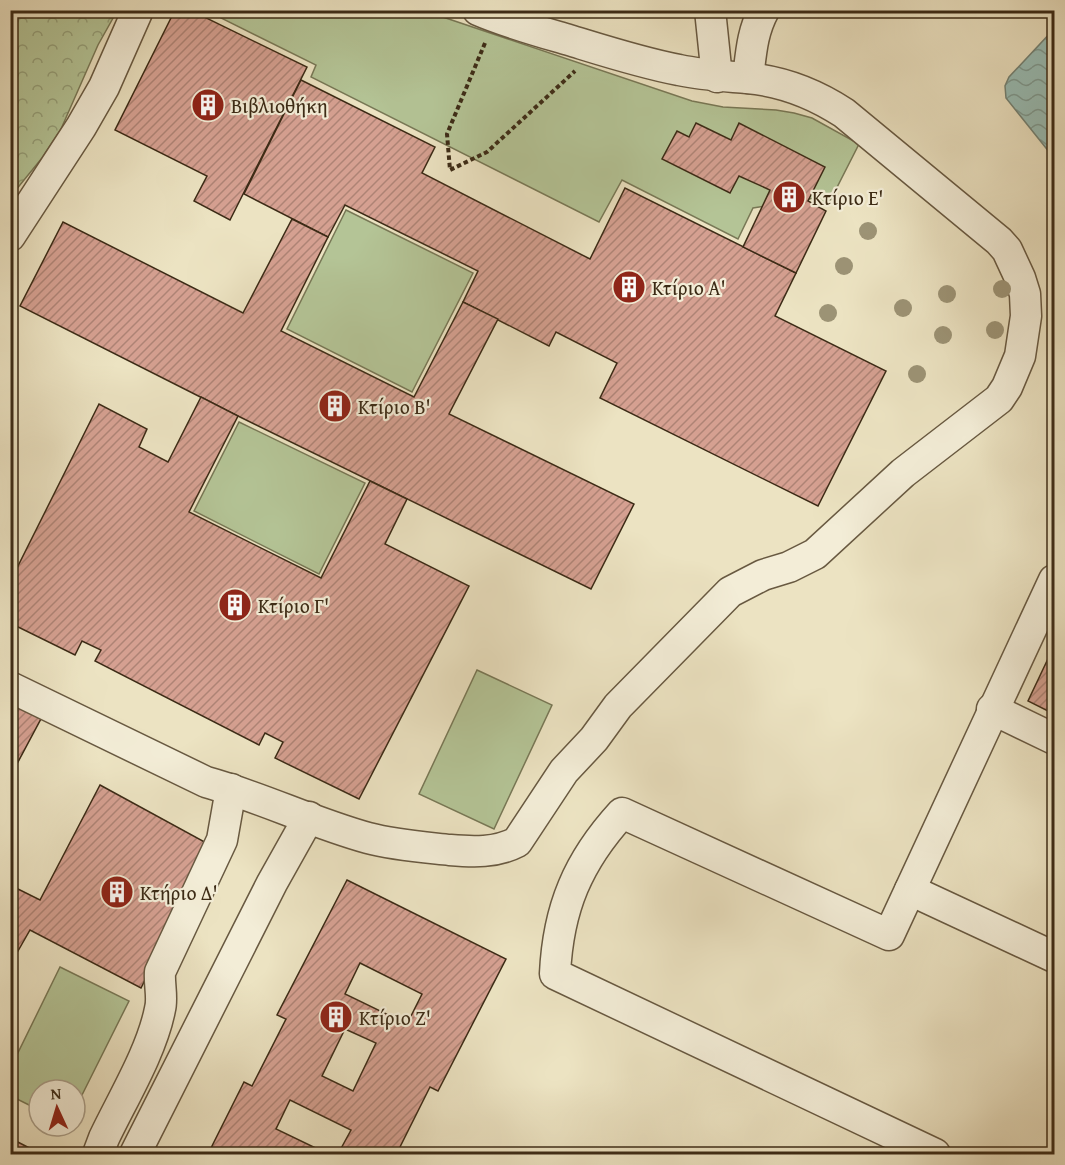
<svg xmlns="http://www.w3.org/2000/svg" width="1065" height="1165" font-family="'Gentium Book Plus',serif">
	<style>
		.green { fill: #b4c496; stroke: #787856; stroke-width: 1.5 }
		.forest { fill: url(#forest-crowns); stroke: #787856; stroke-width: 1.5 }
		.water { fill: url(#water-waves); stroke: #748376; stroke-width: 1.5 }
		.building { fill: url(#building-hatch); stroke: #3c2b16; stroke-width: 1.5; fill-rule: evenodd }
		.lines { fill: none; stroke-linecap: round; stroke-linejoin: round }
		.minor-casing { stroke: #685941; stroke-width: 33 }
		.path { stroke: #3c2b16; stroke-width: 4; stroke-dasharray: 4.5 3; stroke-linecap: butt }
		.minor { stroke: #f3edd7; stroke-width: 30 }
		.tree { fill: #9c9375 }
		.labels { text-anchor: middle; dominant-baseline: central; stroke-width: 4.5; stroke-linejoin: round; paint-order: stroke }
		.poi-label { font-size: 20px; fill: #3c2b16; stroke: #f3edd7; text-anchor: start }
	</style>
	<defs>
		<pattern id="forest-crowns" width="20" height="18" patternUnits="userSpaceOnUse" patternTransform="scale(1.5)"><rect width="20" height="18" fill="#b4c496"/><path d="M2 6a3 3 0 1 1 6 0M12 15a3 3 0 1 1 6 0" fill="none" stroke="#949f79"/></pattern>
		<pattern id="water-waves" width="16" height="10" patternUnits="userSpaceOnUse" patternTransform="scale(1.5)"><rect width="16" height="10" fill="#99beb6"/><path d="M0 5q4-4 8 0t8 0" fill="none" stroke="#7e9b93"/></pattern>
		<pattern id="building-hatch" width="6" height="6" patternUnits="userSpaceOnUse" patternTransform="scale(1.5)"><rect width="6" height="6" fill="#d5a091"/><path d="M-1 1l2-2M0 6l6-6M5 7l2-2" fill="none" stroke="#ae8375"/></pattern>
	</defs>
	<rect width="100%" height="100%" fill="#ece3c2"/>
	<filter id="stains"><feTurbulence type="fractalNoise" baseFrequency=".00333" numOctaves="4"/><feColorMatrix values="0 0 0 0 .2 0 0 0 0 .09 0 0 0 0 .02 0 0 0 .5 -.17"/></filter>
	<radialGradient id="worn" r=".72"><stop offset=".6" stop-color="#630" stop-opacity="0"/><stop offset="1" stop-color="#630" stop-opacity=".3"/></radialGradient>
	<g class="green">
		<path d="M225 10 425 11 692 101 723 107 776 110 794 113 812 118 859 144 828 205 815 198 753 208 738 239 622 180 599 222 311 77 316 65 221 18Z"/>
		<path d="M346 210 473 273 412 392 287 329Z"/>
		<path d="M239 422 365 483 319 574 194 511Z"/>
		<path d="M477 670 552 705 494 829 419 794Z"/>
		<path d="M60 967 129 1001 75 1109V1090H39V1110L11 1096V1067Z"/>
	</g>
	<path class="forest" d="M11 10 117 11 98 45 61 129 42 158 11 196Z"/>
	<path class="water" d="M1054 29V158L1006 98 1005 86 1009 77Z"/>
	<g class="building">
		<path d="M175 10H202L200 15 307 67 230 220 194 201 207 176 115 130Z"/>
		<path d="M301 80 435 147 422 173 590 259 625 188 796 273 775 316 886 371 818 506 600 398 617 363 556 332 549 346 463 302 478 271 345 205 328 237 244 194Z"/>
		<path d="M696 123 731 140 739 123 825 167 808 201 826 211 796 273 743 247 770 190 739 176 730 193 662 159 677 131 689 137Z"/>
		<path d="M292 219 328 237 281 331 414 397 463 302 498 319 449 414 634 504 591 589 238 416 20 306 63 222 243 313Z"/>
		<path d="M201 397 238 416 189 512 321 578 370 481 407 499 385 544 469 586 359 799 275 758 283 742 265 733 259 745 95 661 101 650 82 641 75 655 10 623V582L99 404 147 429 139 447 168 462Z"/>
		<path d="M1054 646V714L1028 701Z"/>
		<path d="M10 698 43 715 10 777Z"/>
		<path d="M100 785 212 846 141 988 30 930 10 965V885L40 900Z"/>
		<path d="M347 880 506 959 438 1091 430 1087 399 1149 407 1153V1154H338L351 1130 290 1100 276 1129 328 1154H208L244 1082 252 1086 286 1019 277 1015ZM360 963 422 994 407 1024 345 994ZM345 1029 376 1043 353 1091 322 1076Z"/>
		<path d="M10 1138 41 1154H10Z"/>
	</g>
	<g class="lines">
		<defs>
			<g id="minor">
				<path d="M710 10 717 77"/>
				<path d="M748 78C751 54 752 32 764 10"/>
				<path d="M10 236 81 127 104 87 138 10"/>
				<path d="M10 687 206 782C261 797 313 823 368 838 394 845 422 847 450 850 473 852 496 853 517 842L564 771 594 739 618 706 730 592 763 575 789 567 815 554 903 473 999 399 1007 387 1020 356 1026 316 1025 294 1020 278 1007 250 999 241 844 113C815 94 781 81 747 78 724 76 702 75 679 70 642 63 605 51 569 40 538 31 508 23 478 10"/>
				<path d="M992 709 1054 739"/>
				<path d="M910 890 1054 957"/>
				<path d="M98 1154 104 1138C122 1100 152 1051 160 1009 163 998 159 984 160 972L222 840 231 789"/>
				<path d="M135 1154 272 883 309 817"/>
				<path d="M935 1154 555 974C558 908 578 861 622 813L889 935 1054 580"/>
			</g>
		</defs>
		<use href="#minor" class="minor-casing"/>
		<path class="path" d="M485 43 447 134 450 170 487 152 575 71"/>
		<use href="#minor" class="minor"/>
	</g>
	<g class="tree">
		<circle cx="868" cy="231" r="9"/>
		<circle cx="844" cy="266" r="9"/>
		<circle cx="1002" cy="289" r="9"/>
		<circle cx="947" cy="294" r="9"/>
		<circle cx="903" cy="308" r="9"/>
		<circle cx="828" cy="313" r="9"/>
		<circle cx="995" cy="330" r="9"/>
		<circle cx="943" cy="335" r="9"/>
		<circle cx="917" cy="374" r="9"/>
	</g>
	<defs>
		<symbol id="building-disc" viewBox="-11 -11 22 22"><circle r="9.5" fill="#8f2418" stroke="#f3edd7"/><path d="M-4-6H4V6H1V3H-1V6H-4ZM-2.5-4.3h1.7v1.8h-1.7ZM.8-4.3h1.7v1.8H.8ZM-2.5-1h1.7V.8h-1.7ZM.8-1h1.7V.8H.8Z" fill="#fff"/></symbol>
	</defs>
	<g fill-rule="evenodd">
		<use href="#building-disc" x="189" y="86" width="38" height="38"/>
		<use href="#building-disc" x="770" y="178" width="38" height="38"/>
		<use href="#building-disc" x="610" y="268" width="38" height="38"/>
		<use href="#building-disc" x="316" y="387" width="38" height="38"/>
		<use href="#building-disc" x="216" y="586" width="38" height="38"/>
		<use href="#building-disc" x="98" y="873" width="38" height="38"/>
		<use href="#building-disc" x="317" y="998" width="38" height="38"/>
	</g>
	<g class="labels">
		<g class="poi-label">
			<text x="231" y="105">Βιβλιοθήκη</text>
			<text x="812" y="197">Κτίριο Ε'</text>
			<text x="652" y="287">Κτίριο Α'</text>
			<text x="358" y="406">Κτίριο Β'</text>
			<text x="258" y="605">Κτίριο Γ'</text>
			<text x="140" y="892">Κτήριο Δ'</text>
			<text x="359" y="1017">Κτίριο Ζ'</text>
		</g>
	</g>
	<rect width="1065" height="1165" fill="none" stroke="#ece3c2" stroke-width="36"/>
	<rect x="12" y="12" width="1041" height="1141" fill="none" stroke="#3c2b16" stroke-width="3"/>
	<rect x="18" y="18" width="1029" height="1129" fill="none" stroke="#3c2b16" stroke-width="1.5"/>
	<g transform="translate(57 1108) rotate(356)"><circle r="28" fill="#f3edd7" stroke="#aa9f8a" stroke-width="1.5"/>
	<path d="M0-4.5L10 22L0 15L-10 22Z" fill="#8f2418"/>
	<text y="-9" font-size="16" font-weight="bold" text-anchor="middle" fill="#3c2b16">N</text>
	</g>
	<rect width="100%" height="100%" filter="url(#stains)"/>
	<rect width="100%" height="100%" fill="url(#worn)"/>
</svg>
